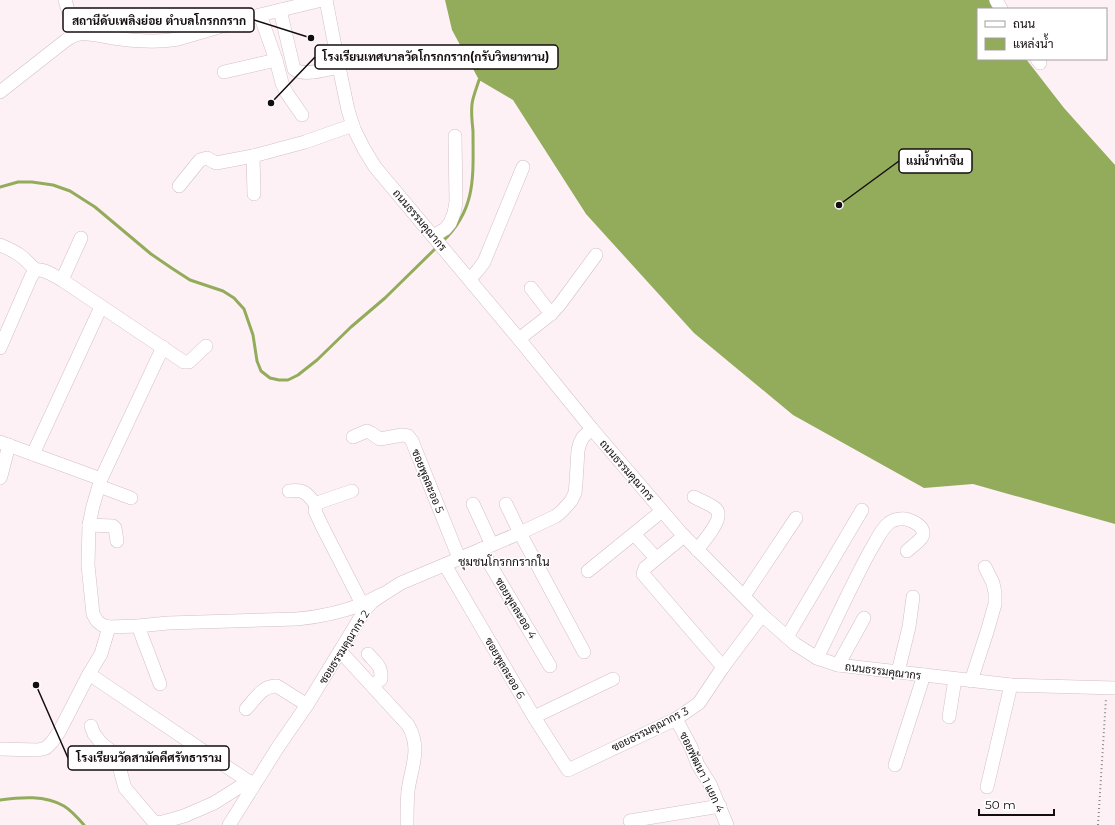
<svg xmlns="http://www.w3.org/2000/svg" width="1115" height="825" font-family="Montserrat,Sarabun,sans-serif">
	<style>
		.water { fill: #93ac5b }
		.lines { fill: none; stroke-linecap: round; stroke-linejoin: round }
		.stream { stroke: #93ac5b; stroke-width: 3 }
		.minor-casing { stroke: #d2bfc7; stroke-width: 14 }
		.path { stroke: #8f868a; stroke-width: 2; stroke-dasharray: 1 3; stroke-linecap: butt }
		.minor { stroke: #fff; stroke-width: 13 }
		.labels { text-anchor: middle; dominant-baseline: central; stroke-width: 3; stroke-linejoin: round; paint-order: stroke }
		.street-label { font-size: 11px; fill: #140d10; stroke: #fff }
		.neighbourhood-label { font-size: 12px; fill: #140d10; stroke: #fff }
		.leader { fill: none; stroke: #140d10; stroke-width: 1.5 }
		.callout-dot { fill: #140d10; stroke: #fff; stroke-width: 1.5 }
		.callout { fill: #fff; stroke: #140d10; stroke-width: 1.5 }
		.callout-label { font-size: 12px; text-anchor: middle; font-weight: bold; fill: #140d10 }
	</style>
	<rect width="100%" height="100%" fill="#fdf1f6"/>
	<path class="water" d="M445 0H991L996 9H978V59H1026L1064 108 1115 165V524L973 484 924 488 793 415 694 333 586 214 513 100 479 80 452 30Z"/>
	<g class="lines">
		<g class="stream">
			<path d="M0 187 18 182H32L53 185 70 191 95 207 151 254 173 269 190 280 223 291 234 298 244 309 253 335 257 361 261 371 270 378 279 380H288L298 375 317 360 351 327 385 298 438 246"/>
			<path d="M442 242C477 209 473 176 473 131 472 122 471 112 472 104 473 96 477 87 479 80L481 78"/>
			<path d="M0 800C21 797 45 795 64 806 72 811 78 818 84 825"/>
		</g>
		<defs>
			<g id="minor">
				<path d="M65 0 75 35"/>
				<path d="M326 0 339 67 348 110 354 129 364 149 375 167 519 339 592 429 681 533 762 615 795 644 817 658 838 665 1011 685 1115 688"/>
				<path d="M996 0 1001 9"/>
				<path d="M280 10 294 69C304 77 326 69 339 67"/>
				<path d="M260 15 276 60 282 83 286 92 302 115"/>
				<path d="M1037 59 1040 63"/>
				<path d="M224 72 276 60"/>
				<path d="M0 92 65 41C69 38 73 35 79 34 90 33 102 36 113 38 135 41 156 43 178 39L260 15 322 0"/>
				<path d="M179 186 200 160 207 158 214 162 216 163 253 156"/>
				<path d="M254 194 253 156 305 142 353 125"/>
				<path d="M433 236 445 229 450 223 454 213 456 202 455 136"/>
				<path d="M0 245C17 252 23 256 35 270"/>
				<path d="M470 279 478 270 484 262 523 167"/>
				<path d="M62 280 81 238"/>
				<path d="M531 288 551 314"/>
				<path d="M519 339 551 314 560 304 596 255"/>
				<path d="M163 347 101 479 93 506 89 525 88 565 93 614 97 621 102 625 109 627 138 626 168 623 297 619C319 617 342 612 363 604 369 601 376 597 383 594"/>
				<path d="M0 348 31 277 35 270C44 268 54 276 62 280L184 362H189L206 346"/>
				<path d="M353 437 367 431 371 433 380 439 402 435 408 436 412 441 459 558"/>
				<path d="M0 442 101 479"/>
				<path d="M33 454 101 307"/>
				<path d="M0 478 1 476 9 445"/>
				<path d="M99 486 131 498"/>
				<path d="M289 491C304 489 307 493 316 505"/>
				<path d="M352 491 320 502 316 505 315 511 322 526 362 604"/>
				<path d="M694 497C700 500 712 505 716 509 725 518 703 542 697 550"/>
				<path d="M473 504 492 545"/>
				<path d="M506 504 520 533 584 652"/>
				<path d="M89 525 113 526 115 528 117 541"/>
				<path d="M634 534 656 558"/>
				<path d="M684 536 645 568 643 574 723 667"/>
				<path d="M481 549 550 666"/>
				<path d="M445 565 534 717 568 770 676 719 699 703 723 667 762 615"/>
				<path d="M588 571 662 511"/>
				<path d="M744 596 796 518"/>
				<path d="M138 626 160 684"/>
				<path d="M787 637 862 510"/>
				<path d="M340 651 408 725C422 749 411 767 408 791 407 802 407 814 407 825"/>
				<path d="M368 654C376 663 382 666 381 679L373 686"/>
				<path d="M817 658C835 622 851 586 870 551 876 542 880 530 889 523 891 521 896 519 900 519 908 518 928 526 922 537 920 541 910 548 907 551"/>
				<path d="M838 665 864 618"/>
				<path d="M898 672 909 627 913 597"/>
				<path d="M89 674 254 785"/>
				<path d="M971 681 987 632 995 604V593L993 583 985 567"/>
				<path d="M246 709C255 699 263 685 277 686L307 705"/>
				<path d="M534 717 613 679"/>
				<path d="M949 717 955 679"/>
				<path d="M676 719 691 747 698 765 710 784 727 825"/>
				<path d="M91 726 94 734 102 744 111 751 117 759 125 788 153 821 159 823 184 816 214 803 249 781"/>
				<path d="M0 749 38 750 46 748 52 742 59 732 89 674 101 654 109 627"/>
				<path d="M895 765 924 675"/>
				<path d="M987 787 1011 685"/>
				<path d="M630 821 720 806"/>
				<path d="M229 825 278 747 307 705 365 610 372 602 379 597 401 583 520 533 556 516 562 511 571 501 575 493 576 483 578 450 580 443 583 437 592 429"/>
			</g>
		</defs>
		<use href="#minor" class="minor-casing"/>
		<path class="path" d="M1098 825 1106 698"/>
		<use href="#minor" class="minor"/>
	</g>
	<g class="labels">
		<g class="street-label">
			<text transform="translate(420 220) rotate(50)">ถนนธรรมคุณากร</text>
			<text transform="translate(627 470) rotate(49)">ถนนธรรมคุณากร</text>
			<text transform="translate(428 481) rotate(68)">ซอยพูลละออ 5</text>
			<text transform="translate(516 608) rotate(59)">ซอยพูลละออ 4</text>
			<text transform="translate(344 647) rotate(-58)">ซอยธรรมคุณากร 2</text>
			<text transform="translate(505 668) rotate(60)">ซอยพูลละออ 6</text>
			<text transform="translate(883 671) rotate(7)">ถนนธรรมคุณากร</text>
			<text transform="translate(650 729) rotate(-27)">ซอยธรรมคุณากร 3</text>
			<text transform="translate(702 772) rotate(64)">ซอยพัฒนา 1 แยก 4</text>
		</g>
		<g class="neighbourhood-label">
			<text x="504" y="561">ชุมชนโกรกกรากใน</text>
		</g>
	</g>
	<path class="leader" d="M311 38L254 20M271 103L315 57M839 205L899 161M36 685L68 758"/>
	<g class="callout-dot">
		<circle cx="311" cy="38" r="4"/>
		<circle cx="271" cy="103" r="4"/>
		<circle cx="839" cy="205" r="4"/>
		<circle cx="36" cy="685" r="4"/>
	</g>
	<g class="callout">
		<rect x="63" y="8" width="191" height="24" rx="4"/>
		<rect x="315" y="45" width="243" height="24" rx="4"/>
		<rect x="899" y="149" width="73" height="24" rx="4"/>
		<rect x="68" y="746" width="161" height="24" rx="4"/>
	</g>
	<g class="callout-label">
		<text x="159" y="25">สถานีดับเพลิงย่อย ตำบลโกรกกราก</text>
		<text x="436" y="61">โรงเรียนเทศบาลวัดโกรกกราก(กรับวิทยาทาน)</text>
		<text x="935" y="165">แม่น้ำท่าจีน</text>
		<text x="149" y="762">โรงเรียนวัดสามัคคีศรัทธาราม</text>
	</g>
	<rect x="977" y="8" width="130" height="52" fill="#ffffff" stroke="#a19e9f"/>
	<rect x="985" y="21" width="20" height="6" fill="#ffffff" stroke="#a19e9f"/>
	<text x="1013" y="28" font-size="12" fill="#140d10">ถนน</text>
	<rect x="985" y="38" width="20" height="12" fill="#93ac5b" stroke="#a19e9f"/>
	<text x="1013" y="48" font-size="12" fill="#140d10">แหล่งน้ำ</text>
	<path d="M979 809v6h75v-6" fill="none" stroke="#140d10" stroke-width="2"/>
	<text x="985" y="809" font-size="12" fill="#140d10" stroke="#ffffff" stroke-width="3" paint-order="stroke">50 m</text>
</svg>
